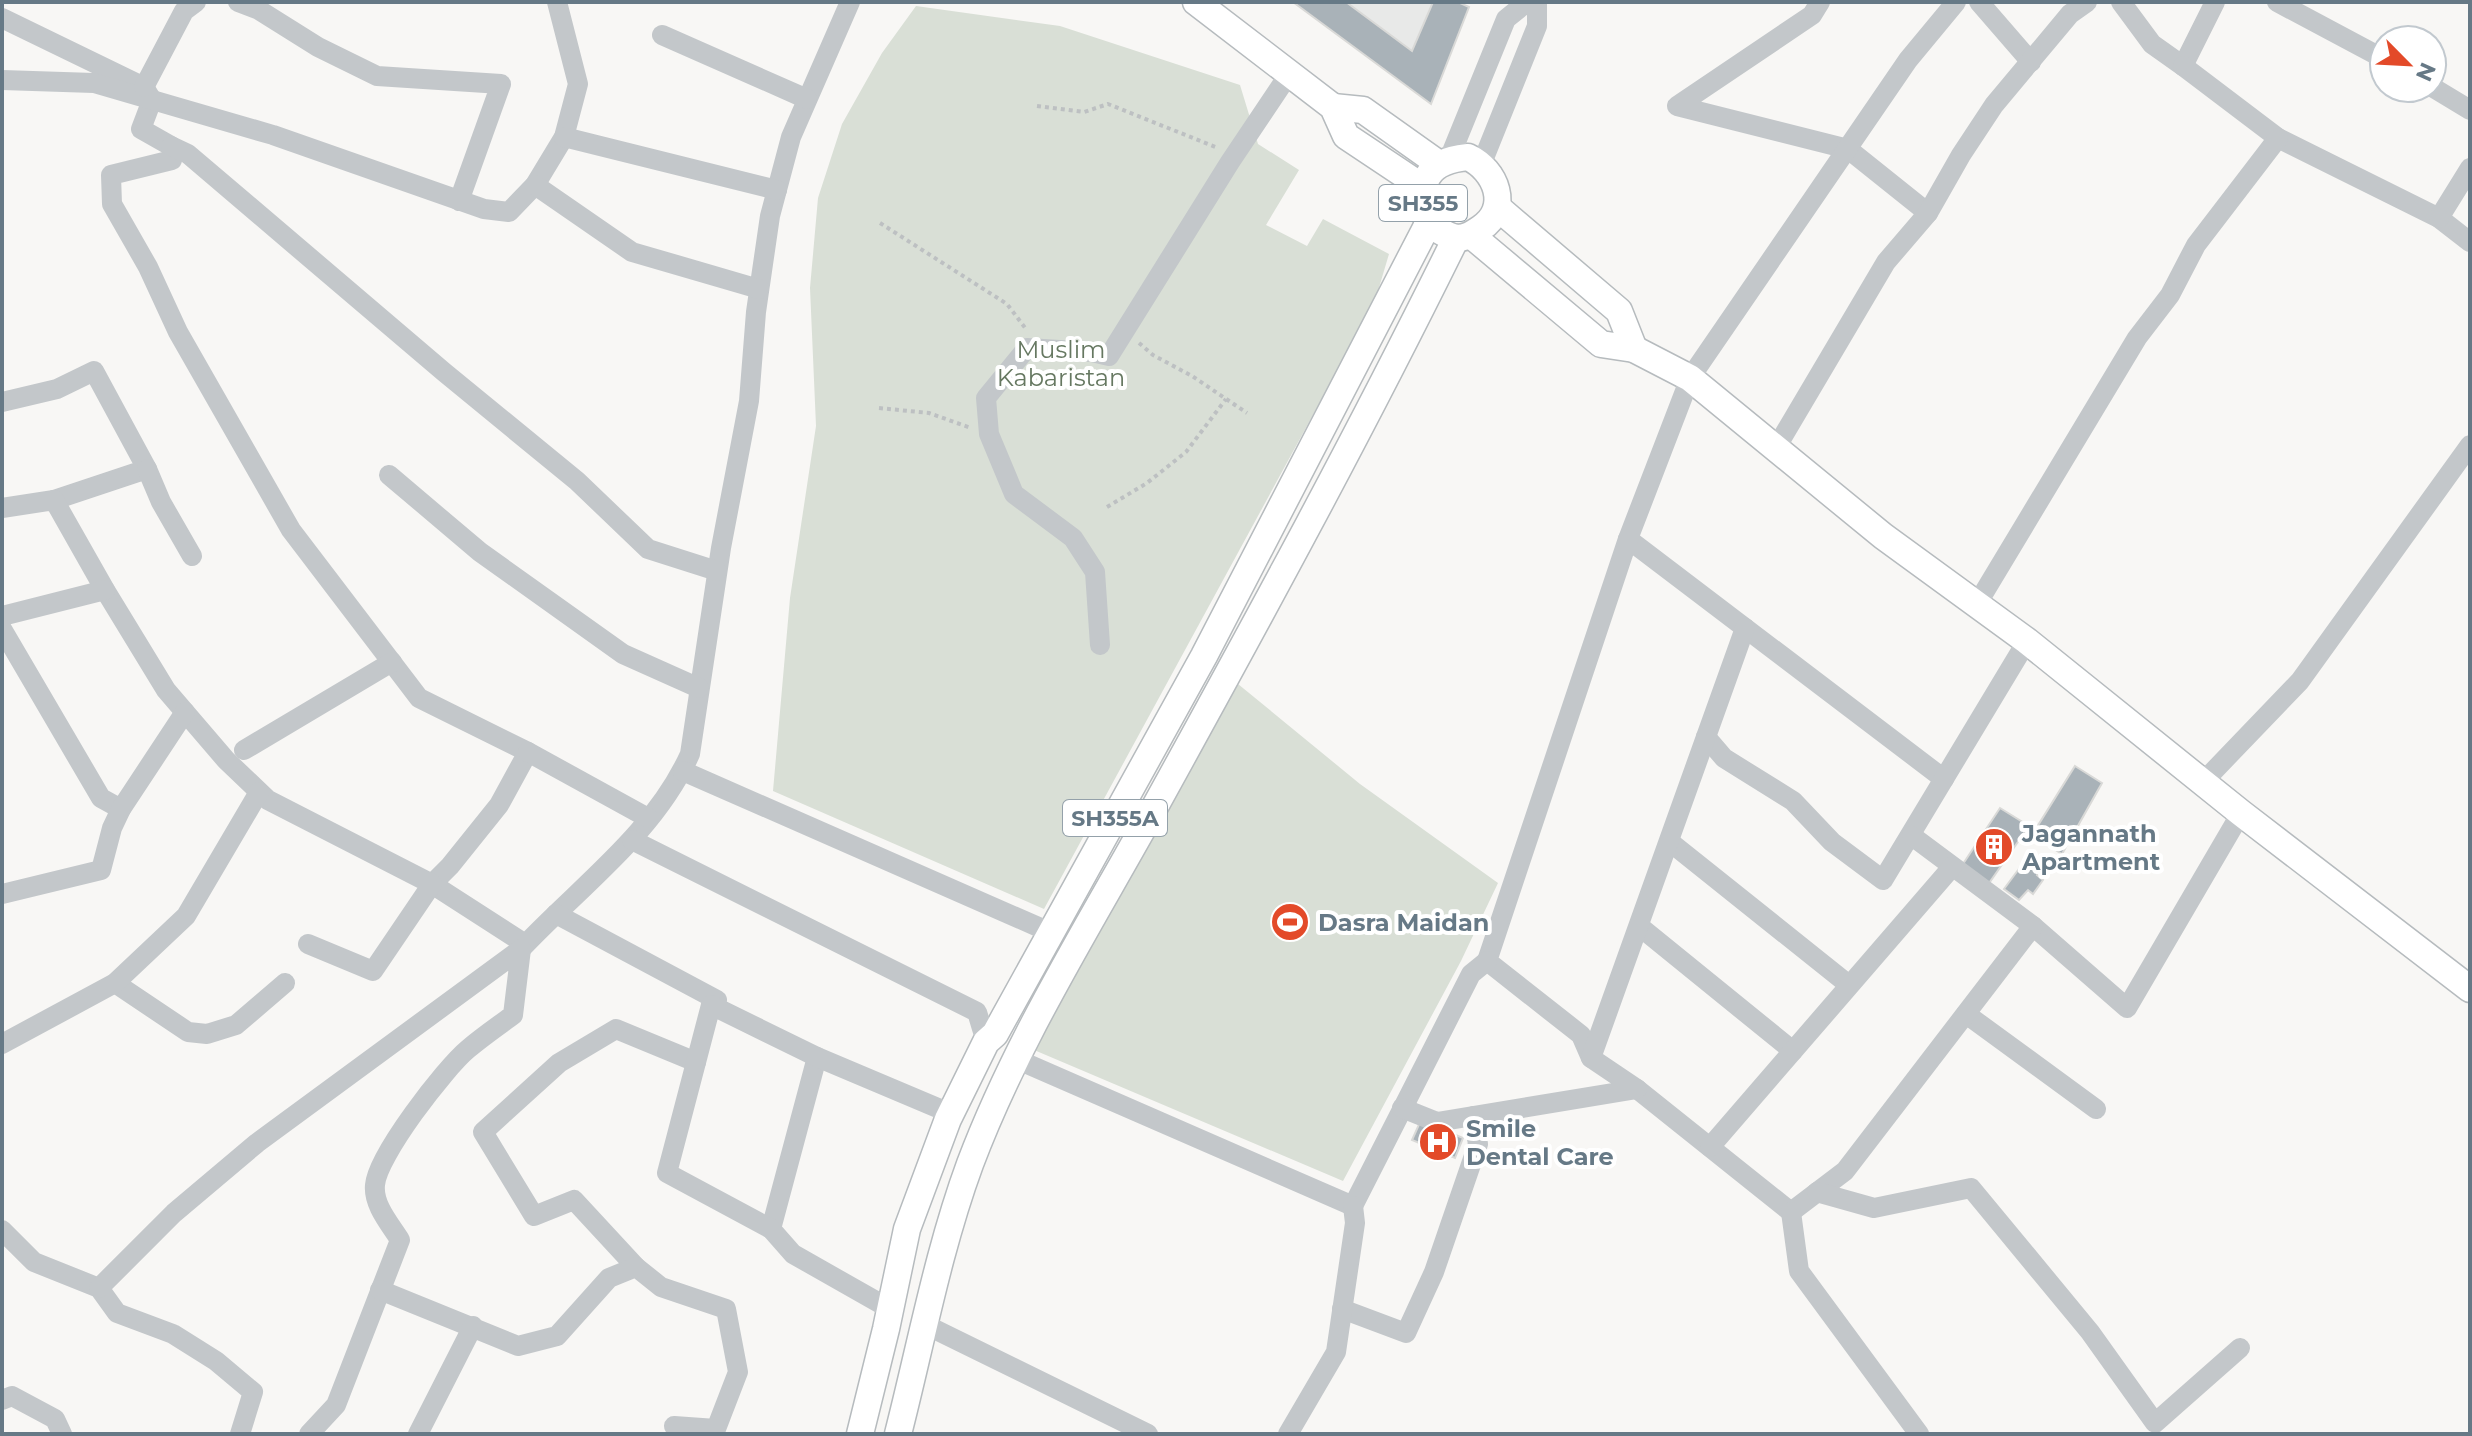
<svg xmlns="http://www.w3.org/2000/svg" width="2472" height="1436" font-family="Montserrat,sans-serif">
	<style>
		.built { fill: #e8e9e8 }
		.green { fill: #d9dfd6 }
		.building { fill: #a9b2b8; stroke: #d9d9d7; stroke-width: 2 }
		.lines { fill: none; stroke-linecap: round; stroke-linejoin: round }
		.major-casing { stroke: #b6bbbe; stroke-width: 29 }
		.path { stroke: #bdc0c2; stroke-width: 4; stroke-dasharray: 4 4; stroke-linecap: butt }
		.minor { stroke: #c3c7ca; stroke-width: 20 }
		.major { stroke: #fff; stroke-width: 26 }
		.labels { text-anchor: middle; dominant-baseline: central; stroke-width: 8; stroke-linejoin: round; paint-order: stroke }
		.shield { fill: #fff; stroke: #94a1aa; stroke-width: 2 }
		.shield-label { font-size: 22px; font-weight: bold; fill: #667986 }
		.park-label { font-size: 24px; fill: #667861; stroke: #fff }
		.poi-label { font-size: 24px; font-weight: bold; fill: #667986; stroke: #fff; text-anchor: start }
	</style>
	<rect width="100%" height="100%" fill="#f8f7f5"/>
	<path class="built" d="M1346 2H1433L1412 51Z"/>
	<g class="green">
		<path d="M916 6 1060 26 1240 85 1258 144 1299 170 1266 225 1307 246 1323 219 1389 254 1375 301 1044 909 773 791 790 598 816 426 810 288 818 198 842 124 882 53Z"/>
		<path d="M1238 684 1360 784 1498 883 1461 961 1343 1181 1027 1047Z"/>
	</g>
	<g class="building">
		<path d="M1293 2H1346L1412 51 1433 2H1458L1469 7 1431 104Z"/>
		<path d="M2075 766 2102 783 2062 854 2032 835Z"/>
		<path d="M2000 808 2029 826 1987 886 1961 867Z"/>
		<path d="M2024 862 2039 872 2037 875 2043 880 2033 894 2028 890 2019 900 2004 889Z"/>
		<path d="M1421 1120 1463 1138 1455 1158 1412 1140Z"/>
	</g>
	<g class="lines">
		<defs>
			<g id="major">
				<path d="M1196 2 1333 107 1346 136 1424 188"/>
				<path d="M1333 107 1363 110 1439 164"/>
				<path d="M1468 157C1496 170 1511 208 1481 228 1474 233 1467 238 1457 238 1448 237 1437 229 1428 224 1417 184 1424 161 1468 157Z"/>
				<path d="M1497 207 1619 311 1634 349"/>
				<path d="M1471 235 1601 344 1634 349 1690 378 1883 536 2027 641 2241 813 2470 989"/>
				<path d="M860 1434 886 1329 907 1229 948 1119 986 1042 995 1034 1204 656 1428 224"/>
				<path d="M898 1434C921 1344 938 1251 970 1164 1018 1037 1092 921 1157 803 1260 616 1362 429 1456 238"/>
			</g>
		</defs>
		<use href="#major" class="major-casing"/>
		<g class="path">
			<path d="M1037 106 1084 112 1108 104 1218 148"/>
			<path d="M880 223 1007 304 1026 329"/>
			<path d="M1139 343 1153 355 1192 376 1247 413"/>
			<path d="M879 408 929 413 971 428"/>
			<path d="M1107 507 1147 483 1186 452 1226 399"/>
		</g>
		<g class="minor">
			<path d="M238 2 259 10 318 47 377 76 501 84 459 201"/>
			<path d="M1820 2 1812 15 1677 106 1848 149 1928 213"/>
			<path d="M1979 2 2031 62"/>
			<path d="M2121 2 2152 44 2183 66 2215 2"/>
			<path d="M2277 2 2384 59"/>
			<path d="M2 18 144 87 152 100 141 129 171 146 172 160 111 175 112 204 148 267 178 332 291 530 419 698 528 752 499 805 450 866 432 884 522 942 521 949C579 887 654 834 690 754L721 548 749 401 756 312 770 216 791 137 850 2"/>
			<path d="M662 35 807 99"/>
			<path d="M2183 66 2278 138 2439 218 2470 242"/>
			<path d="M2 80 94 83 273 135 484 209 509 212 535 185 564 137 578 84 557 2"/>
			<path d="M144 87 184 11 196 2"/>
			<path d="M2432 87 2470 110"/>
			<path d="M564 137 777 190"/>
			<path d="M171 146 188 154 444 372 577 481 648 549 717 571"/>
			<path d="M1449 159 1506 19 1527 2"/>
			<path d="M1482 163 1537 26V2"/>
			<path d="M535 185 632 252 759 289"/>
			<path d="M2439 218 2470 168"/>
			<path d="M2 402 57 389 94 371 147 469 54 500"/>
			<path d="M1776 448 1886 262 1928 213 1961 155 1994 105 2070 14 2087 2"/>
			<path d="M147 469 161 502 192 556"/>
			<path d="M389 475 480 552 623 654 699 688"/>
			<path d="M2 508 54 500 105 590 166 690 226 760 268 800 432 884 373 971 308 944"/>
			<path d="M1628 539 1944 779"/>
			<path d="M1977 604 2137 338 2170 295 2196 245 2278 138"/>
			<path d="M2 616 105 590"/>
			<path d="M2 629 101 798 121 809"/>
			<path d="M1100 645 1095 572 1073 538 1014 494 989 434 986 398 1027 348 1092 352 1109 356 1230 162 1289 74"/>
			<path d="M1706 737 1724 758 1793 801 1832 842 1883 880 2027 641"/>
			<path d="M244 750 392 662"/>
			<path d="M528 752 648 818"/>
			<path d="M683 771 1052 933"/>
			<path d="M2203 782 2300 681 2470 445"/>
			<path d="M632 840 977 1012 986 1042"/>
			<path d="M1670 842 1849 985"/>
			<path d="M2 894 101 870 112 828 121 809 185 712"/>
			<path d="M556 914 717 1000 711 1005"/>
			<path d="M1639 926 1793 1051"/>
			<path d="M2033 926 2127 1008 2241 813"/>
			<path d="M115 983 188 1032 207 1034 236 1025 285 983"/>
			<path d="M1966 1014 2096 1109"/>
			<path d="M2 1044 115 983 186 916 259 792"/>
			<path d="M1591 1058 1581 1035 1487 961 1628 539 1690 378 1908 60 1956 2"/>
			<path d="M1016 1059 1353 1206 1471 974 1487 961"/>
			<path d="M1637 1089 1791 1212 1845 1171 2033 926 1912 836"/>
			<path d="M1402 1108 1437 1122 1637 1089 1591 1058 1745 628"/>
			<path d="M1710 1147 1952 867"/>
			<path d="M1817 1192 1874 1208 1971 1188 2090 1332 2155 1423 2240 1348"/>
			<path d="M1791 1212 1799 1271 1919 1434"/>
			<path d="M771 1229 817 1057"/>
			<path d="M2 1230 34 1262 99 1288 117 1313 173 1334 216 1361 253 1392 240 1434"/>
			<path d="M636 1267 574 1200 534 1216 483 1132 559 1063 616 1029 696 1062"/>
			<path d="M99 1288 174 1213 257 1143 521 949 513 1015C498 1026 482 1037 468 1049 445 1068 377 1156 375 1185 373 1205 390 1224 400 1240L336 1405 309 1434"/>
			<path d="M380 1290 518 1346 557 1336 609 1278 636 1267 661 1287 726 1309 738 1372 716 1429 674 1426 679 1434"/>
			<path d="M890 1309 793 1254 771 1229 667 1173 711 1005 817 1057 952 1114"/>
			<path d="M1342 1309 1406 1333 1434 1272 1478 1144 1473 1116"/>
			<path d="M926 1325 1148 1434"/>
			<path d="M2 1400 12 1396 55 1419 62 1434"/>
			<path d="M418 1434 473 1326"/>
			<path d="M1288 1434 1336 1352 1355 1223 1353 1206"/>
		</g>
		<use href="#major" class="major"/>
	</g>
	<defs>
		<symbol id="building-disc" viewBox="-11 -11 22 22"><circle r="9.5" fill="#e34a29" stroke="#fff"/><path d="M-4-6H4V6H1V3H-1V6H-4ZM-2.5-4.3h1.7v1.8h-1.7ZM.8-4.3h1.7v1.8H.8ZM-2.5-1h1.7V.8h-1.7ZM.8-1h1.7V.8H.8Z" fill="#fff"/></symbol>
		<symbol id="stadium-disc" viewBox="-11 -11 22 22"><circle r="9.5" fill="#e34a29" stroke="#fff"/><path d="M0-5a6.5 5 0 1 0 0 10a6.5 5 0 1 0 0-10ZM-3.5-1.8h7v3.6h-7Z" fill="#fff"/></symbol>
		<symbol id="hospital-disc" viewBox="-11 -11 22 22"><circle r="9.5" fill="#e34a29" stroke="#fff"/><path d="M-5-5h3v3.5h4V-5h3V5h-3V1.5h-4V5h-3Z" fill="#fff"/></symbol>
	</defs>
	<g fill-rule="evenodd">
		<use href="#building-disc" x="1972" y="825" width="44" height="44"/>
		<use href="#stadium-disc" x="1268" y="900" width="44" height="44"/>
		<use href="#hospital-disc" x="1416" y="1120" width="44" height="44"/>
	</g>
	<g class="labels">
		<g class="shield">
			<rect x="1379" y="185" width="88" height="36" rx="6"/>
			<rect x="1063" y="800" width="104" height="36" rx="6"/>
		</g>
		<g class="shield-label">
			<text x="1423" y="203">SH355</text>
			<text x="1115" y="818">SH355A</text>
		</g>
		<g class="park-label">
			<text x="1061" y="349">Muslim<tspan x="1061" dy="28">Kabaristan</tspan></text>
		</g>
		<g class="poi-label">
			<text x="2022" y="833">Jagannath<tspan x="2022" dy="28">Apartment</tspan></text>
			<text x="1318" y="922">Dasra Maidan</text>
			<text x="1466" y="1128">Smile<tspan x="1466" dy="28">Dental Care</tspan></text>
		</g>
	</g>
	<rect width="2472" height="1436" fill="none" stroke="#667986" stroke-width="8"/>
	<g transform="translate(2408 64) rotate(114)"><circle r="38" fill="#ffffff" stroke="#c2c9cf" stroke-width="2"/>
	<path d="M0-6L14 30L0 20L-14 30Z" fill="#e34a29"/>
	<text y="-12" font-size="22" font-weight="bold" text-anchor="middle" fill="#667986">N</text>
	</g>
</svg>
